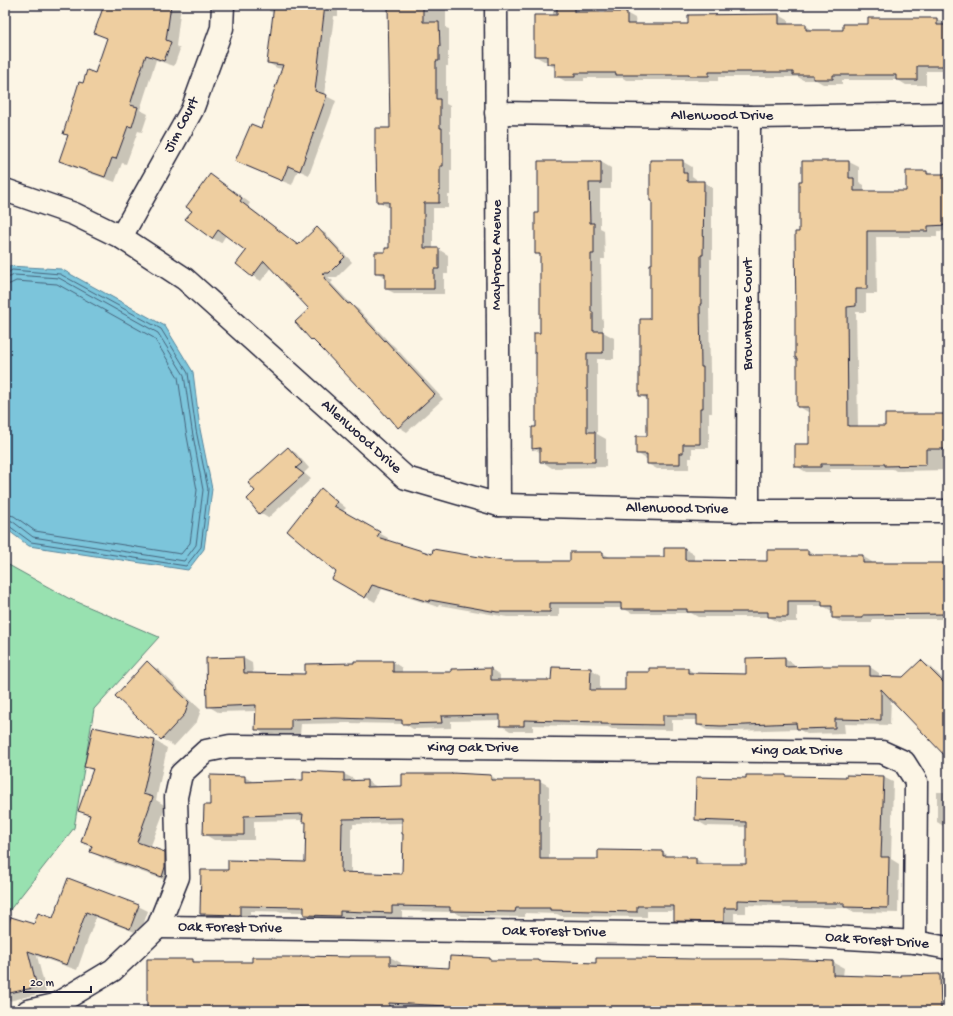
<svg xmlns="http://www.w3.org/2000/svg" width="953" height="1016" font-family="'Gochi Hand',sans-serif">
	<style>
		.green { fill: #98e1b0; stroke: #5d8276 }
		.water { fill: #7bc5db; stroke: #57849b }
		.shadow { fill: #0003; fill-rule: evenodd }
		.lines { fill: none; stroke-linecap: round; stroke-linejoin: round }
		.shore { stroke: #46637b; stroke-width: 1 }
		.building { fill: #eecea0; stroke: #22223b; fill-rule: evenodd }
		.street-casing { stroke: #22223b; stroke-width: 25 }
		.street { stroke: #fcf5e5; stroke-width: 22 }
		.labels { text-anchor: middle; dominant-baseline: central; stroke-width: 3; stroke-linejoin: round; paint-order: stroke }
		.street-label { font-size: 15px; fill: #22223b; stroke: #fcf5e5 }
	</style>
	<rect width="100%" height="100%" fill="#fcf5e5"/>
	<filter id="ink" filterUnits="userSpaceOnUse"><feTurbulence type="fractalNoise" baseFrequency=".025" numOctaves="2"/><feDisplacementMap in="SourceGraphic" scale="8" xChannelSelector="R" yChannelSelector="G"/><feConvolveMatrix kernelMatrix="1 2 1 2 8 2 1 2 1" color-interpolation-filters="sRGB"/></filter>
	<g filter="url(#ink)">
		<path class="green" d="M5 563 68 598 159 637 94 709 74 828 5 916Z"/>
		<path class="water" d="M9 266 61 269 165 326 193 372 200 429 212 489 204 549 188 570 29 546 5 528V271Z"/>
		<g class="shadow">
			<path d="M120 5H181L176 46 180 49 174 66 156 60 140 110 148 114 142 132 138 131 126 164 122 163 115 182 70 166 60 160 69 136 65 134 84 84 96 74Z"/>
			<path d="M269 5H338V16H334L324 95 336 101 309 175 298 170 292 185 245 166 236 161 262 129 283 69 277 68 268 63 274 13 269 11Z"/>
			<path d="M389 5H446V28L449 29V52H448V66H446V104L450 106V133L451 134V148H452V171H450V195H448V208H433V249H438L448 255V274H444V294H396L386 289V278L376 272 386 253 390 249V207H388L378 201 391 129Z"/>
			<path d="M553 5H596V13H626L635 18 636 25H689L779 15 788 20V25H805L814 31H844L869 25V19H937L946 25V26H948V71H926V85H906L898 80H842V84H823L816 80H803L798 77H718V81H699L697 80H626L623 78H584V81H565L556 76V68L548 64V61H544L535 56 553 16Z"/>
			<path d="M682 161 692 167V176L696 179V182H703L712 187V259H710V309H709L710 372 712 373V413H709V448H692V458H689V469H657L648 464V459H646L637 453 648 437V400L640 395 651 320 653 264V202L651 201Z"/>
			<path d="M601 162 611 168V189H600V228L604 230 605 259H601L602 319 603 320V332L614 338V359H597V434L606 439V467L552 468 541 461V453L533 448 537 428V354L535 353 541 334V256L536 253 539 214Z"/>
			<path d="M849 162 859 167V182L864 185V192H907L927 172 933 175H948V231H937V237H876L877 294H866V312H856L858 427H886L946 415V407H948V470L896 471 893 469H830V472H806L796 466 810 445V412H808L798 406V358H796L800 233Z"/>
			<path d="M211 175 219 180 250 203 248 206 299 246 317 229 325 233 352 262 337 277H328L333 281 331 283 352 305 358 309 390 343 394 346 443 399 407 432 399 427 389 417 364 390 360 387 296 322 310 309 271 267 261 281 253 276 247 251 226 235 221 243 212 238 193 211Z"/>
			<path d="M288 449 296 453 309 468 304 473 311 479 268 518 260 513 257 492Z"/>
			<path d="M321 490 330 495 346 508 342 512 388 538 387 541 433 555 503 562H571L602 553 612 558H665V549H685L694 554V562H768L808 551 818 556H862L872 562V564H948V619H872V623H842L833 618 832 611 823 606H797V622H778L769 617H698L691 613H632L622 608H559V617H507L439 605 438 607 382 589 375 602 333 579 337 572Z"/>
			<path d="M243 658 252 663 253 674 306 675 393 662 402 668V673H452L491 669 500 675V681H552L591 669 600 675V691H626L650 673 688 669 696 674 747 675 785 658 794 664V667H870L879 673V678H904L921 661 931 667 948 684V783L943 752 891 698 890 725 844 724 845 733 807 734 798 729 732 731 707 730 698 725V720H672V730L612 729 608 727 533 725V731H510L501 725V720L451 721V728L413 729 405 724 347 723 301 724 300 735H266L256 729V711L218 712 208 706Z"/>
			<path d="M147 663 159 670 201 710 197 721 174 746 162 739Z"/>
			<path d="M155 741 167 748 156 800 166 806 150 848 164 853 177 860 174 883 104 859 91 851 92 848 82 842 90 817 79 810 93 771 85 766Z"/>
			<path d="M304 772 344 774 354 779V782L367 781 377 787V788L403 787 491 776 500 781H540L549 786V860H599L663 852 670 857H687L690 859H696L705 865H747V827L706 826 696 820 847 778 883 777 893 782 891 859 899 864 898 913 854 912 847 908H784L780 906 746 905V913H734V927L685 926 675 920V911H647V917L561 916 557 914 525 913V917L461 916 455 912 402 911V918L350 916V921L315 920 305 914V912L250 911V920L211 919 201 913 229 871 306 863 307 823 303 821V820L254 821V840H214L204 834 211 806 244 777 254 782 304 781ZM403 823 404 834 403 875 351 873V828H353V824Z"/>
			<path d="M937 792H948V827H945L937 822Z"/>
			<path d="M68 879 138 906 148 911 140 934 96 917 77 970 37 956 46 992 5 1002V935L53 919Z"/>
			<path d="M948 886V913H947Z"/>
			<path d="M390 957 401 963V967L450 969 451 957 490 959 494 961H537L540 962 597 964 833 962 844 968 843 976 902 978V976L940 975 948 980V1011H449L400 1009V1011H149L192 960 197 963H253L351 958Z"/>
		</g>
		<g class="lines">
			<g class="shore">
				<path d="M5 273H8L12 270 60 274 161 329 188 373 196 430 208 489 201 547 186 566 31 542 9 526 5 525"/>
				<path d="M5 278 10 277 14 275 59 278 158 333 184 375 192 430 203 490 196 545 184 561 33 537 12 521 5 520"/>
				<path d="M5 284H10L16 281 57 284 154 338 178 377 186 431 197 490 190 543 181 554 35 531 14 516 5 514"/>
			</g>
		</g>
		<g class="building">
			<path d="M104 5H171L166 40 171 42 164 61 146 55 130 105 138 107 132 127 128 126 116 159 112 158 105 177 59 161 68 135 63 134 79 82 83 83 87 70 95 73 107 38 94 33Z"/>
			<path d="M274 5H325L315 91 327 95 300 171 288 166 282 181 235 161 251 124 261 128 283 65 267 63Z"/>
			<path d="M388 5H423V22H439L440 47H439V61H436V99H440V128H442V142H443V166H440V190H439V203H424V248H439V269H434V289H385V273H375V252H385V248H389V202H377L376 148H375V128H390Z"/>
			<path d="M557 5H574V12H627V24H688V15L779 14V24H806V30H843V24H868V18H937V25H948V66H917V80H896V75H833V79H813V75H793V72H709V76H689V75H616V73H575V77H555V64H547V56H534V15H557Z"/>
			<path d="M650 160H683V173H687V181H704L703 255H701V304H700L701 367H703V408H700V444H683V453H680V464H647V454H636V436H647V396H639V367H640V319H650V264H652V201H650Z"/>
			<path d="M538 161H601V183H589L590 223H594V254H591V312H593V331H603V353H587V432H595V462H540V448L532 449V427H536V353H534V333H540V254H535V213H538Z"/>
			<path d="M802 161H849V178H854V191H906V171H927V174H948V225L928 226V231H867V289H856V306L847 307 848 426H885V414H948V449H926V465L885 466V464H821V467H795V444H809V407H797V358H795V317H796L795 232H799V181H802Z"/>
			<path d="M210 174 242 198 240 201 298 245 317 227 345 257 329 273H322L325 276 324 278 348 304 350 303 385 341V340L435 394 398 428 389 417 388 418 360 387 359 388 322 349 312 339 311 340 295 322 309 309 264 261 252 277 236 264 246 251 218 230 212 239 185 219 192 211 186 207Z"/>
			<path d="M288 447 302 463 296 468 304 474 259 514 247 499 255 491 248 483Z"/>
			<path d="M321 488 337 502 334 506 380 532 377 537 432 554 433 549 503 561H570V552H603V557H664V548H685V560L767 561V550H808V555H863V563H948V614L863 615V618H832V606H822V601H788V617H768V612H687V609H621V603H550V612H497L430 600 429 602 372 585 365 598 332 579 336 572 287 531Z"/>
			<path d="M243 657 244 673 305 674V664L354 663V661H393V672H451V669L491 668V680H551L552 667 591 668 590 690H625V672H649V668H688V673L746 674V658L785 657V667L822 666H870V676L903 677 921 660 948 687V759L881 689V720L835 719V728L797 729 796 723 721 726 697 725V715H663V725L601 724V722L524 720V726H500V715L441 716 442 723 402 724V720L336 718 291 719V730H255L256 705 207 707 206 658Z"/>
			<path d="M147 661 189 702 185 714 161 740 115 696Z"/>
			<path d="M93 727 155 740 143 794 153 797 137 842 165 852V867L162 877 90 852 92 846 81 842 90 815 78 811 93 769 84 767Z"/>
			<path d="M303 771 344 773V781L367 780V787L402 786V774H452V773L491 775V780H540V859H598V850L663 851V856H687V858H696V864H746V822L695 820 696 777 746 778V775H786V776L846 777V775L884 776 881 857H889L888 908 844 907V903H773V901L737 900V908H724V922L674 921V906H637V912L550 910V908H516L515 912 450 911V907L392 906V913L340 911V916L304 915V907L240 906V915L200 914 201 870H228V860L305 862 306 822H302L303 814 244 816V835H203L204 805H210V775L245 776V782L303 780ZM402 818V834H403L402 874 341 872 342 823H343V819Z"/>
			<path d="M68 878 139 905 130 929 86 912 67 965 28 951 37 987 5 994V932L11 917 34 924 38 913 53 918Z"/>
			<path d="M301 956 350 957V956H390V965L449 968 450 956 490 958V960H538V961L596 963V958H636L693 959H782L833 961V975L901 977V975L940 974 941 1011H901V1009L832 1007V1011H745V1010L637 1008V1011H448V1006L389 1003V1011H349V1008L292 1007V1010H242V1011H147V959H193V962H252V957H301Z"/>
		</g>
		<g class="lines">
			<defs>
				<g id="street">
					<path d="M496 5 499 505"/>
					<path d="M496 113 749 117 948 114"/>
					<path d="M5 190 74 214 121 237 185 279 406 478 499 505 748 511H948"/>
					<path d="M121 237 192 110 222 28 223 5"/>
					<path d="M748 511 749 117"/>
					<path d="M158 927 798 935 915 942 948 948"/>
					<path d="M28 1011 55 1005 113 970 158 927 178 877 176 797 181 774 206 751 230 746 882 752 904 762 916 781 915 942"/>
				</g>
			</defs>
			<use href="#street" class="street-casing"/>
			<use href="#street" class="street"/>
		</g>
	</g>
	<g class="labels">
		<g class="street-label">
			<text x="722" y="116">Allenwood Drive</text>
			<text transform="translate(182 125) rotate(-63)">Jim Court</text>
			<text transform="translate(497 255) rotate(-90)">Maybrook Avenue</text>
			<text transform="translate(748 314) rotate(-90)">Brownstone Court</text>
			<text transform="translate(361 437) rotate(42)">Allenwood Drive</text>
			<text transform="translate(677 509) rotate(1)">Allenwood Drive</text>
			<text x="473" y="748">King Oak Drive</text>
			<text x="797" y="751">King Oak Drive</text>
			<text transform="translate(230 928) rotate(1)">Oak Forest Drive</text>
			<text transform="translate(554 932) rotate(1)">Oak Forest Drive</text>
			<text transform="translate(877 941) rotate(4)">Oak Forest Drive</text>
		</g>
	</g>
	<rect width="953" height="1016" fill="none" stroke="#fcf5e5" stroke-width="20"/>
	<rect x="10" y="10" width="933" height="996" fill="none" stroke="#22223b" stroke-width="1.5" filter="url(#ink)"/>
	<path d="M24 986v6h67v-6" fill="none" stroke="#22223b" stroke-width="2"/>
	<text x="30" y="986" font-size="12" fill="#22223b" stroke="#fcf5e5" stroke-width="3" paint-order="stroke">20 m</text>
</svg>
